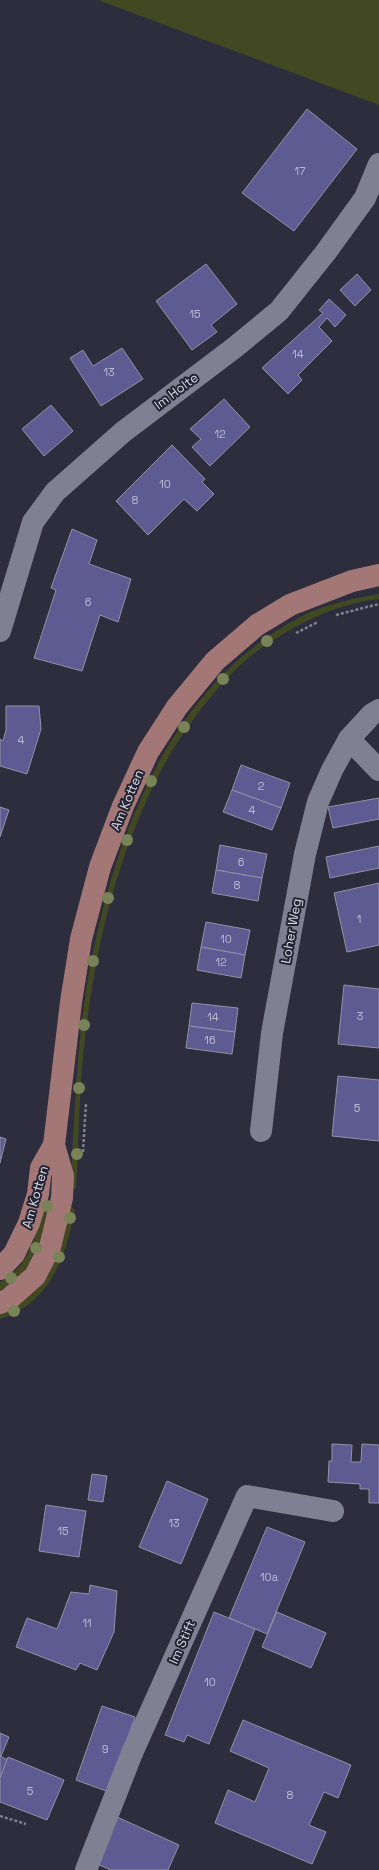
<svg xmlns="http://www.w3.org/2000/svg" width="379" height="1870" font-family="'Space Grotesk',sans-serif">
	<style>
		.green { fill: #424922 }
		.building { fill: #5e5b93; stroke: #9292a5 }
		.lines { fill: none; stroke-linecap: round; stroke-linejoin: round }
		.path { stroke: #82818f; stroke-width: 2.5; stroke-dasharray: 3 2; stroke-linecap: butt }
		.minor { stroke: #808093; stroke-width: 22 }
		.major { stroke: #a37776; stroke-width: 22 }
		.tree { fill: #7a8358 }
		.labels { text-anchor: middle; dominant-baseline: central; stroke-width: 4; stroke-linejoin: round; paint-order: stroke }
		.number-label { font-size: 11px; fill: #bbbad0 }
		.street-label { font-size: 13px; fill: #dadae5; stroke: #242333 }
	</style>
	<rect width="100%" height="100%" fill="#2e2d3d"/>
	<g class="green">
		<path d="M98 0H379V105Z"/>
		<path d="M379 594V599C342 603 306 619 275 639 242 659 221 683 198 713 167 753 148 794 130 840 107 902 94 965 86 1030 79 1082 79 1136 76 1189L70 1188C75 1117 76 1044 89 974 114 836 170 684 302 616 323 605 355 598 379 594Z"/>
		<path d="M44 1201 52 1202C45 1236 34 1274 0 1291V1282C30 1267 38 1231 44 1201Z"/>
		<path d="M68 1204 75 1210C65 1258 51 1302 0 1319V1313Z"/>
	</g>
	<g class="building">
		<path d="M307 109 357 149 294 231 242 193Z"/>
		<path d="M206 264 237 304 211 325 217 332 192 350 156 301Z"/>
		<path d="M357 274 371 290 355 306 340 290Z"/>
		<path d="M329 299 346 315 335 327 327 318 319 327 332 341 298 375 302 380 288 394 262 368 323 313 319 310Z"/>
		<path d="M122 348 143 379 101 406 70 358 83 350 93 366Z"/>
		<path d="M224 399 250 427 210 466 192 447 201 439 190 429Z"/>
		<path d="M51 405 73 431 44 456 22 429Z"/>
		<path d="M172 445 205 479 202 482 214 494 197 511 184 499 148 535 116 501Z"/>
		<path d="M72 529 97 540 89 564 131 579 118 622 100 615 82 671 34 658 56 590 51 588Z"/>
		<path d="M6 706H39L41 729 27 774 0 766V739L3 741 6 730Z"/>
		<path d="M241 765 290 783 281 808 232 790Z"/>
		<path d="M232 790 281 808 272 830 223 812Z"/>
		<path d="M379 798V819L333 828 328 807Z"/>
		<path d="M0 807 9 810 0 837Z"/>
		<path d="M220 845 267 854 262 878 216 870Z"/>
		<path d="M379 846V868L330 878 326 857Z"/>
		<path d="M216 870 262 878 258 901 212 893Z"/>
		<path d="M379 883V945L347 952 334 893Z"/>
		<path d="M206 922 250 930 245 955 201 947Z"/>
		<path d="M201 947 245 955 241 978 197 970Z"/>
		<path d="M344 985 379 989V1048L338 1044Z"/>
		<path d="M192 1003 238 1008 235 1032 189 1026Z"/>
		<path d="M189 1026 235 1032 232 1054 186 1048Z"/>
		<path d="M338 1076 379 1080V1141L332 1136Z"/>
		<path d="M0 1137 6 1139 0 1163Z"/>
		<path d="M332 1444 352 1445 351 1462H361L362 1444 379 1445V1503H369V1489H360V1484L328 1482 329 1461H332Z"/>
		<path d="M92 1474 107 1476 103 1502 88 1500Z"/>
		<path d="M167 1481 208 1499 181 1564 139 1547Z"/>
		<path d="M46 1505 86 1511 79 1557 39 1551Z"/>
		<path d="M267 1527 305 1542 267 1634 229 1618Z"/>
		<path d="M90 1585 117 1591 114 1632 97 1670 80 1663 76 1670 16 1647 27 1618 57 1629 71 1592 89 1594Z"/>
		<path d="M214 1612 255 1629 209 1744 187 1735 184 1742 165 1735Z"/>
		<path d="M277 1612 326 1633 311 1668 262 1647Z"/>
		<path d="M102 1706 135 1717 109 1792 76 1780Z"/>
		<path d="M243 1720 351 1765 338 1798 324 1792 309 1825 326 1832 312 1864 215 1823 228 1790 255 1802 269 1768 230 1751Z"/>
		<path d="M0 1733 9 1737 1 1756H0Z"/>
		<path d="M0 1756 8 1760 0 1778Z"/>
		<path d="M8 1757 64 1780 47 1820 0 1802V1778Z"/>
		<path d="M117 1817 179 1845 168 1870H111L97 1864Z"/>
	</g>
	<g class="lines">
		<g class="path">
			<path d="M336 615 379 604"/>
			<path d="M296 633 318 622"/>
			<path d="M83 1152 86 1103"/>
			<path d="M0 1816 26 1824"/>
		</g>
		<g class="minor">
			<path d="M0 631 33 522 55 492 123 432 234 348 279 311 326 252 365 198 379 164"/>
			<path d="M349 739 379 770"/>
			<path d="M261 1131 272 1033 305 854 318 802 332 770 349 739 372 714 379 710"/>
			<path d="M86 1870 132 1753 247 1496 333 1511"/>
		</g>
		<g class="major">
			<path d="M0 1269 14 1254 29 1223 38 1194 41 1168 54 1145"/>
			<path d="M0 1303 9 1299 35 1276 50 1247 62 1198 63 1176 54 1145 71 1002 81 939 100 867 123 806 148 752 177 707 215 661 257 625 290 605 352 581 379 575"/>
		</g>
	</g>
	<g class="tree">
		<circle cx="267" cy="641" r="6"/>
		<circle cx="223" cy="679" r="6"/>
		<circle cx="184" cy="727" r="6"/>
		<circle cx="151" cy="781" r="6"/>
		<circle cx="127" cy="840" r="6"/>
		<circle cx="108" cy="898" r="6"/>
		<circle cx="93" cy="961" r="6"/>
		<circle cx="84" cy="1025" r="6"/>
		<circle cx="79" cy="1088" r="6"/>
		<circle cx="77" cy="1154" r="6"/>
		<circle cx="47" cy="1206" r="6"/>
		<circle cx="70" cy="1218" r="6"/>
		<circle cx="36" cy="1248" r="6"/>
		<circle cx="59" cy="1257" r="6"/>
		<circle cx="11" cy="1278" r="6"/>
		<circle cx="14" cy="1311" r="6"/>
	</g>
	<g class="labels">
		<g class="number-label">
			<text x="300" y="171">17</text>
			<text x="195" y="314">15</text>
			<text x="298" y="354">14</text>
			<text x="109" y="372">13</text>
			<text x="220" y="434">12</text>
			<text x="165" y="484">10</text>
			<text x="135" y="500">8</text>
			<text x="88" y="602">6</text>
			<text x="21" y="740">4</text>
			<text x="261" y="786">2</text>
			<text x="252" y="810">4</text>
			<text x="241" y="862">6</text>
			<text x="237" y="885">8</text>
			<text x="359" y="919">1</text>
			<text x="226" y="939">10</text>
			<text x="221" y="962">12</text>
			<text x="360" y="1016">3</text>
			<text x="213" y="1017">14</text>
			<text x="210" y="1040">16</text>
			<text x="357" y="1108">5</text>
			<text x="174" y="1523">13</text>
			<text x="63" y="1531">15</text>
			<text x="269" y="1577">10a</text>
			<text x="87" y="1623">11</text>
			<text x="210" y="1682">10</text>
			<text x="105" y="1749">9</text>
			<text x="30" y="1791">5</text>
			<text x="290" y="1795">8</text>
		</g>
		<g class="street-label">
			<text transform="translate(176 391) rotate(-37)">Im Holte</text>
			<text transform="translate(127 800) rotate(-67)">Am Kotten</text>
			<text transform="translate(291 931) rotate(-80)">Loher Weg</text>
			<text transform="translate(35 1197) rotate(-74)">Am Kotten</text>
			<text transform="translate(182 1642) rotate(-66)">Im Stift</text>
		</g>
	</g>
</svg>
